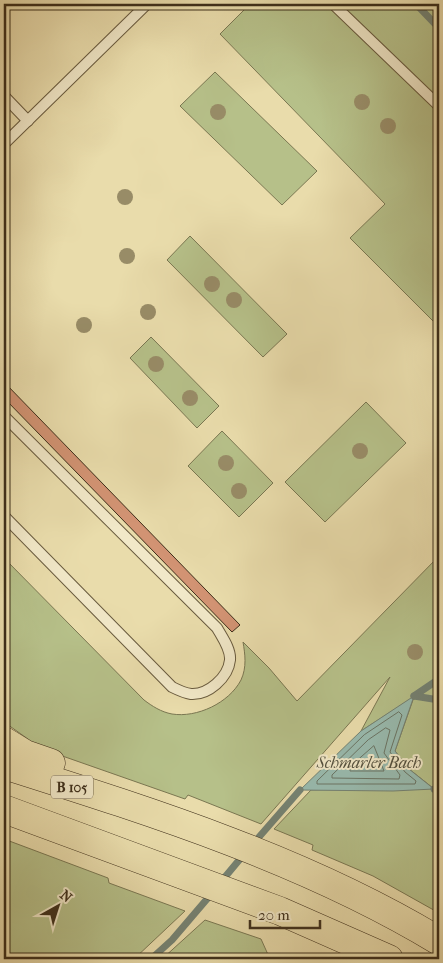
<svg xmlns="http://www.w3.org/2000/svg" width="443" height="963" font-family="'IM FELL French Canon',serif">
	<style>
		.green { fill: #b6c089; stroke: #7a7752 }
		.water { fill: #98baae; stroke: #748273 }
		.lines { fill: none; stroke-linecap: round; stroke-linejoin: round }
		.shore { stroke: #6a7464; stroke-width: 1 }
		.stream { stroke: #748273; stroke-width: 7 }
		.building { fill: #d29373; stroke: #3d2e1a }
		.lane-casing { stroke: #685a3e; stroke-width: 12 }
		.highway-casing { stroke: #3d2e1a; stroke-width: 29 }
		.lane { stroke: #f1e8c8; stroke-width: 10 }
		.highway { stroke: #e9dcab; stroke-width: 28 }
		.tree { fill: #988c67 }
		.labels { text-anchor: middle; dominant-baseline: central; stroke-width: 4; stroke-linejoin: round; paint-order: stroke }
		.shield { fill: #f1e8c8; stroke: #73664e; stroke-width: 1 }
		.shield-label { font-size: 14px; font-weight: bold; fill: #3d2e1a }
		.water-label { font-size: 16px; font-style: italic; fill: #54513f; stroke: #f1e8c8 }
	</style>
	<rect width="100%" height="100%" fill="#e9dcab"/>
	<filter id="stains"><feTurbulence type="fractalNoise" baseFrequency=".004" numOctaves="4"/><feColorMatrix values="0 0 0 0 .2 0 0 0 0 .09 0 0 0 0 .02 0 0 0 .5 -.17"/></filter>
	<radialGradient id="worn" r=".72"><stop offset=".6" stop-color="#630" stop-opacity="0"/><stop offset="1" stop-color="#630" stop-opacity=".3"/></radialGradient>
	<g class="green">
		<path d="M250 4H439V327L350 238 385 204 220 34Z"/>
		<path d="M215 72 317 171 282 205 180 106Z"/>
		<path d="M190 236 287 334 263 357 167 260Z"/>
		<path d="M151 337 219 406 197 428 130 358Z"/>
		<path d="M366 402 406 443 325 522 285 482Z"/>
		<path d="M222 431 273 483 239 517 188 466Z"/>
		<path d="M439 556V913L373 876 312 850 313 845 274 829 311 790 433 788 409 769 395 751 414 697 361 731 390 677 261 824 188 795 185 799 51 752 35 744 4 722V558L144 700C152 706 161 712 172 714 197 718 229 703 241 680 247 667 245 654 243 642L269 668 297 701Z"/>
		<path d="M4 839 108 878 109 883 185 911 134 959H4Z"/>
		<path d="M205 920 261 939 270 959H162Z"/>
	</g>
	<path class="water" d="M414 696 395 751 409 769 434 789 393 791 300 790 361 731Z"/>
	<g class="lines">
		<g class="shore">
			<path d="M399 712 402 715 390 752 405 772 416 781 415 784H317V781L364 735Z"/>
			<path d="M386 728 390 730 384 753 400 775 399 779 332 778V775L368 740Z"/>
			<path d="M374 746 384 771H350V767Z"/>
		</g>
		<g class="stream">
			<path d="M416 4 439 28"/>
			<path d="M414 696 439 679"/>
			<path d="M414 696 439 700"/>
			<path d="M434 789 439 788"/>
			<path d="M252 845 300 790"/>
			<path d="M220 883 245 853"/>
			<path d="M151 959 172 940 213 892"/>
		</g>
	</g>
	<path class="building" d="M4 382 240 625 232 632 4 398Z"/>
	<g class="lines">
		<defs>
			<g id="lane">
				<path d="M333 4 439 106"/>
				<path d="M4 96 28 121"/>
				<path d="M4 144 147 4"/>
				<path d="M4 416 217 628C222 637 231 649 230 660 228 678 208 695 191 694 184 693 178 690 172 687L4 516"/>
			</g>
			<g id="highway">
				<path d="M4 741 25 754 51 763"/>
				<path d="M4 765C152 812 305 860 439 941"/>
				<path d="M4 809 280 911 389 959"/>
			</g>
		</defs>
		<use href="#lane" class="lane-casing"/>
		<use href="#highway" class="highway-casing"/>
		<use href="#lane" class="lane"/>
		<use href="#highway" class="highway"/>
	</g>
	<g class="tree">
		<circle cx="362" cy="102" r="8"/>
		<circle cx="218" cy="112" r="8"/>
		<circle cx="388" cy="126" r="8"/>
		<circle cx="125" cy="197" r="8"/>
		<circle cx="127" cy="256" r="8"/>
		<circle cx="212" cy="284" r="8"/>
		<circle cx="234" cy="300" r="8"/>
		<circle cx="148" cy="312" r="8"/>
		<circle cx="84" cy="325" r="8"/>
		<circle cx="156" cy="364" r="8"/>
		<circle cx="190" cy="398" r="8"/>
		<circle cx="360" cy="451" r="8"/>
		<circle cx="226" cy="463" r="8"/>
		<circle cx="239" cy="491" r="8"/>
		<circle cx="415" cy="652" r="8"/>
	</g>
	<g class="labels">
		<rect class="shield" x="51" y="775.5" width="42" height="23" rx="4"/>
		<g class="shield-label">
			<text x="72" y="787">B 105</text>
		</g>
		<g class="water-label">
			<text x="369" y="762">Schmarler Bach</text>
		</g>
	</g>
	<rect width="443" height="963" fill="none" stroke="#e9dcab" stroke-width="20"/>
	<rect x="5" y="5" width="433" height="953" fill="none" stroke="#3d2e1a" stroke-width="2.5"/>
	<rect x="10" y="10" width="423" height="943" fill="none" stroke="#3d2e1a"/>
	<g transform="translate(58 906) rotate(39)" stroke="#f1e8c8" stroke-width="4" paint-order="stroke">
	<path d="M0-4L9 19L0 12L-9 19Z" fill="#3d2e1a"/>
	<text y="-8" font-size="14" font-weight="bold" text-anchor="middle" fill="#3d2e1a">N</text>
	</g>
	<path d="M250 920v8h70v-8" fill="none" stroke="#3d2e1a" stroke-width="2.5"/>
	<text x="258" y="920" font-size="15" fill="#3d2e1a" stroke="#f1e8c8" stroke-width="4" paint-order="stroke">20 m</text>
	<rect width="100%" height="100%" filter="url(#stains)"/>
	<rect width="100%" height="100%" fill="url(#worn)"/>
</svg>
